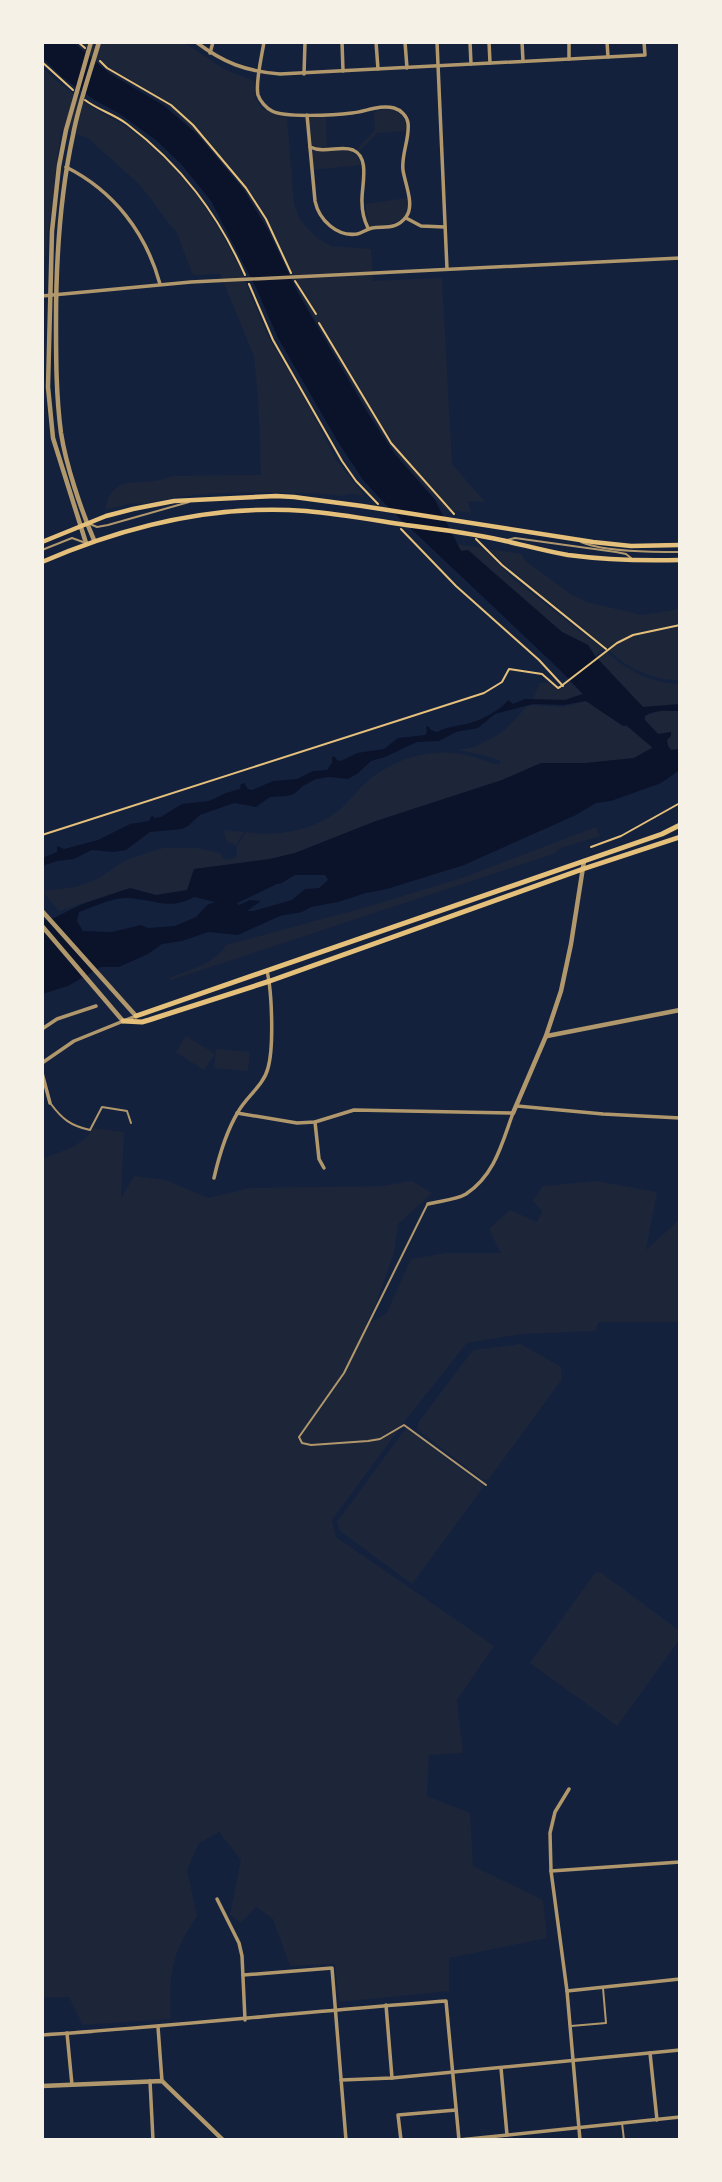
<svg xmlns="http://www.w3.org/2000/svg" width="722" height="2182" font-family="Lora,serif">
	<style>
		.green { fill: #1d2539 }
		.water { fill: #0b132b; fill-rule: evenodd }
		.lines { fill: none; stroke-linecap: round; stroke-linejoin: round }
		.river { stroke: #0b132b; stroke-width: 10 }
		.path { stroke: #e5c07b; stroke-width: 2 }
		.service { stroke: #b1986c; stroke-width: 2 }
		.minor { stroke: #b1986c; stroke-width: 3.5 }
		.tertiary { stroke: #b1986c; stroke-width: 4.5 }
		.secondary { stroke: #e5c07b; stroke-width: 4.5 }
		.primary { stroke: #e5c07b; stroke-width: 5 }
	</style>
	<rect width="100%" height="100%" fill="#14213d"/>
	<g class="green">
		<path d="M75 42H183L224 69 254 81 255 97 262 109 287 118 294 203 300 220 316 237 331 246 371 249 373 281 442 278 452 464 485 502 468 501 471 513 444 509 398 455 368 411 302 297 274 236 241 185 202 139 166 104 107 70Z"/>
		<path d="M42 67 59 83 93 108 119 122 142 138 172 165 202 201 226 241 241 270 267 334 306 400 336 460 364 495 349 494 343 496 323 494 264 492 220 493 177 497 144 504 132 503 105 510C113 468 145 490 171 476L261 475 258 396 254 356 220 274 193 275 176 231 170 225 141 186 88 138 61 129 42 283Z"/>
		<path d="M384 109C398 110 408 116 405 131L377 133 359 151 357 149 375 130 374 112Z"/>
		<path d="M309 116H326L327 150 311 145Z"/>
		<path d="M311 149C331 155 355 142 361 165L312 170Z"/>
		<path d="M407 198C411 225 389 225 369 227L365 204Z"/>
		<path d="M457 544 482 548 513 579 603 649 595 656 588 645 562 632 468 550 461 551Z"/>
		<path d="M488 549 522 554 524 560 572 595 587 602 642 615 680 609V680C660 681 641 673 624 663L504 564Z"/>
		<path d="M606 652C629 671 650 683 680 684V704L643 707 598 659Z"/>
		<path d="M570 682 582 694 565 700 533 699 540 683H549L556 689 564 687Z"/>
		<path d="M586 701 623 726 639 724 653 744 652 748 634 758 586 763H541L502 780 376 821 295 853 270 859 188 890 156 895 130 888 59 911 42 891 76 887 95 880 128 859 163 848H197L220 853 225 860 233 859 237 856V847L246 832C278 837 312 831 338 811 348 803 355 793 364 784 387 763 421 750 453 753 469 754 484 761 499 765L501 761 487 756 459 750 474 747 496 736 508 727 527 706 533 705 563 707Z"/>
		<path d="M662 710 680 711V749L671 750 668 746 665 734H658L645 721V716Z"/>
		<path d="M596 827 600 836 561 848 553 854 171 980 169 978C189 970 215 964 226 945L370 906 465 877Z"/>
		<path d="M225 830 244 832 236 846 232 843 227 842 224 832Z"/>
		<path d="M186 1036 215 1054 204 1070 176 1052Z"/>
		<path d="M216 1049 250 1052 248 1071 214 1068Z"/>
		<path d="M92 1128 124 1132 121 1199 134 1176 166 1180 208 1198 250 1188 381 1186 412 1181 432 1193 398 1224 394 1253 375 1306 366 1325 386 1314 411 1259 446 1253H501L489 1229 510 1210 537 1222 542 1211 533 1201 543 1186 596 1181 657 1192 646 1250 680 1219V1322H599L595 1331 522 1334 467 1343 408 1417 332 1520 336 1537 494 1646 457 1700 463 1753 429 1755 427 1796 470 1813 473 1866 543 1900 547 1938 449 1958V1991L339 2002 335 1964 290 1966 273 1919 256 1907 241 1923 230 1915 241 1860 219 1832 199 1843 187 1870 197 1916C171 1955 169 1972 171 2019L83 2025 69 1997 42 1998V1159C58 1152 86 1146 92 1128Z"/>
		<path d="M521 1344 561 1367 562 1379 489 1479 483 1480 418 1430V1423L473 1350Z"/>
		<path d="M406 1428 484 1486 412 1584 340 1531 337 1522Z"/>
		<path d="M600 1572 680 1631V1639L617 1726 530 1663 595 1573Z"/>
	</g>
	<path class="water" d="M42 42H73L109 73 163 105 197 134 244 190 268 230 298 293 369 415 394 453 435 500 461 551 468 550 562 632 588 645 595 656 643 707 680 704V711C668 711 655 709 645 716V720L658 734 671 732V736L667 740 668 746 671 750 680 749V770L661 783 611 801 596 803 576 815 464 865 387 889 366 893 338 902 311 907 302 912 280 916 238 935 208 932 182 941 162 944 148 954 119 967H101L68 986 42 994V921L54 918 80 905 130 888 156 895 187 890 194 869 270 859 295 853 376 821 502 780 541 763H586L634 758 652 748 653 744 639 724 623 726 586 701 563 705 533 704 495 714 478 728 456 732 439 741 417 742 385 757 371 761 357 774 348 779 329 777 316 779 303 786 294 794 288 796 270 797 256 807 234 803 200 815 188 826 182 829 150 832 126 850 113 852 92 850 74 859 57 861 42 866V858L57 852V846L64 849 68 848 98 840 130 824 149 821 152 815 154 818 161 817 182 804 209 801 226 793 240 789 241 784 244 783 248 789 252 790 273 781 297 779 313 771 327 770 332 763V757L334 756 337 760 341 761 357 753 384 749 398 738 425 735 427 731 426 727 428 726 431 730 437 732C451 725 456 727 470 723 482 720 502 709 508 700L513 704 525 699 565 700 583 694 560 670 388 507 363 480 338 442 278 338 256 288 211 201 181 164 157 141 120 114 96 101 63 78 42 57ZM295 875H325L328 880 319 888 305 889 292 900 253 911H247L261 901 250 900 239 905 233 901 237 892 246 890 267 879 280 884ZM194 897 215 902 207 905 196 917 175 926 148 928 141 925 112 932 83 931 77 921 79 912C94 907 113 897 128 898 152 899 170 911 194 897Z"/>
	<g class="lines">
		<g class="river">
			<path d="M624 717 657 745"/>
			<path d="M224 904 282 876"/>
		</g>
		<g class="path">
			<path d="M78 42 85 48"/>
			<path d="M100 61 107 68 171 105 193 125 246 188 266 219 291 273"/>
			<path d="M42 62 73 90"/>
			<path d="M85 100C98 110 114 114 127 124 181 165 218 214 245 275"/>
			<path d="M295 281 316 314"/>
			<path d="M249 284 273 340 342 461 356 481 378 504"/>
			<path d="M319 323 391 443 454 514"/>
			<path d="M401 529 456 586 539 660 563 686"/>
			<path d="M476 539 502 565 606 649"/>
			<path d="M42 835 484 693 502 682 509 669 542 674 558 688 560 687 617 643 633 635 680 625"/>
			<path d="M591 847 621 836 680 803"/>
		</g>
		<g class="service">
			<path d="M90 524 97 527 108 525 189 502"/>
			<path d="M507 540 515 538 616 552 626 554 631 558"/>
			<path d="M581 542C605 552 653 552 680 552"/>
			<path d="M42 550 72 538 83 542"/>
			<path d="M51 1104C62 1119 71 1126 90 1130L102 1107 127 1111 131 1123"/>
			<path d="M427 1205 344 1373 299 1437 302 1443 311 1445 368 1441 380 1439 404 1425 486 1485"/>
			<path d="M571 2026 606 2023 603 1988"/>
			<path d="M622 2123 624 2140"/>
		</g>
		<g class="minor">
			<path d="M196 42C224 63 245 71 280 74L645 55 644 42"/>
			<path d="M264 42C262 55 255 83 258 95 260 101 266 108 272 111 284 118 336 115 352 113 365 112 380 104 394 108 401 110 407 116 408 123 410 138 401 155 403 170 405 184 415 205 406 217 396 230 385 226 372 228 367 229 362 233 357 234 337 237 319 220 315 201L307 115"/>
			<path d="M342 42 343 71"/>
			<path d="M376 42 378 69"/>
			<path d="M405 42 407 68"/>
			<path d="M437 42 447 269"/>
			<path d="M470 42 471 64"/>
			<path d="M489 42 490 63"/>
			<path d="M522 42 523 61"/>
			<path d="M569 42V59"/>
			<path d="M607 42 608 57"/>
			<path d="M210 53 213 42"/>
			<path d="M304 74 305 42"/>
			<path d="M310 147C325 154 340 145 353 150 371 158 361 187 362 202 362 211 364 220 368 228"/>
			<path d="M66 167C114 191 146 233 160 284"/>
			<path d="M406 218 421 226 445 227"/>
			<path d="M42 296 191 282 680 258"/>
			<path d="M42 1029 57 1019 96 1006"/>
			<path d="M42 1063 74 1041 136 1016"/>
			<path d="M42 1073 50 1103"/>
			<path d="M517 1106 603 1114 680 1118"/>
			<path d="M237 1113 297 1123 315 1122 354 1110 513 1113C502 1143 495 1175 466 1194 456 1200 439 1201 428 1204"/>
			<path d="M315 1122 319 1159 324 1168"/>
			<path d="M214 1178C219 1156 226 1132 238 1112 246 1097 264 1085 268 1068 274 1047 272 992 267 971"/>
			<path d="M680 1178V1177"/>
			<path d="M569 1789 555 1812 550 1833 551 1871 567 1991 580 2140"/>
			<path d="M551 1871 680 1862"/>
			<path d="M217 1899 239 1943 242 1956 245 2020"/>
			<path d="M243 1975 332 1968 346 2140"/>
			<path d="M567 1991 680 1979"/>
			<path d="M386 2005 392 2078"/>
			<path d="M158 2027 162 2081"/>
			<path d="M67 2033 72 2085"/>
			<path d="M42 2035C177 2026 311 2011 446 2001L459 2140"/>
			<path d="M650 2053 657 2120"/>
			<path d="M501 2068 507 2135"/>
			<path d="M341 2080 392 2078 680 2050"/>
			<path d="M150 2081 153 2140"/>
			<path d="M401 2140 398 2115 456 2110"/>
			<path d="M459 2140 680 2117"/>
		</g>
		<g class="tertiary">
			<path d="M94 540C81 510 66 465 61 433 56 395 56 358 56 321 56 259 60 195 73 135 79 103 90 73 99 42"/>
			<path d="M86 543 53 438 48 387 52 231 59 166 66 130 91 42"/>
			<path d="M42 911 136 1016"/>
			<path d="M42 926 123 1021"/>
			<path d="M547 1036 680 1010"/>
			<path d="M513 1113 546 1036 561 991 571 944 584 861"/>
			<path d="M42 2086 162 2081 223 2140"/>
		</g>
		<g class="secondary">
			<path d="M42 542 106 516 133 509 174 501 276 496 294 497 362 506 593 542 631 546 680 545"/>
			<path d="M42 562C125 526 215 504 306 511 340 514 373 520 406 525 438 529 470 533 501 540 524 545 545 551 568 555 606 560 642 561 680 560"/>
		</g>
		<g class="primary">
			<path d="M136 1016 662 834 680 825"/>
			<path d="M123 1021 142 1022 149 1020 270 981 583 869 680 837"/>
		</g>
	</g>
	<rect width="722" height="2182" fill="none" stroke="#f6f1e7" stroke-width="88"/>
</svg>
